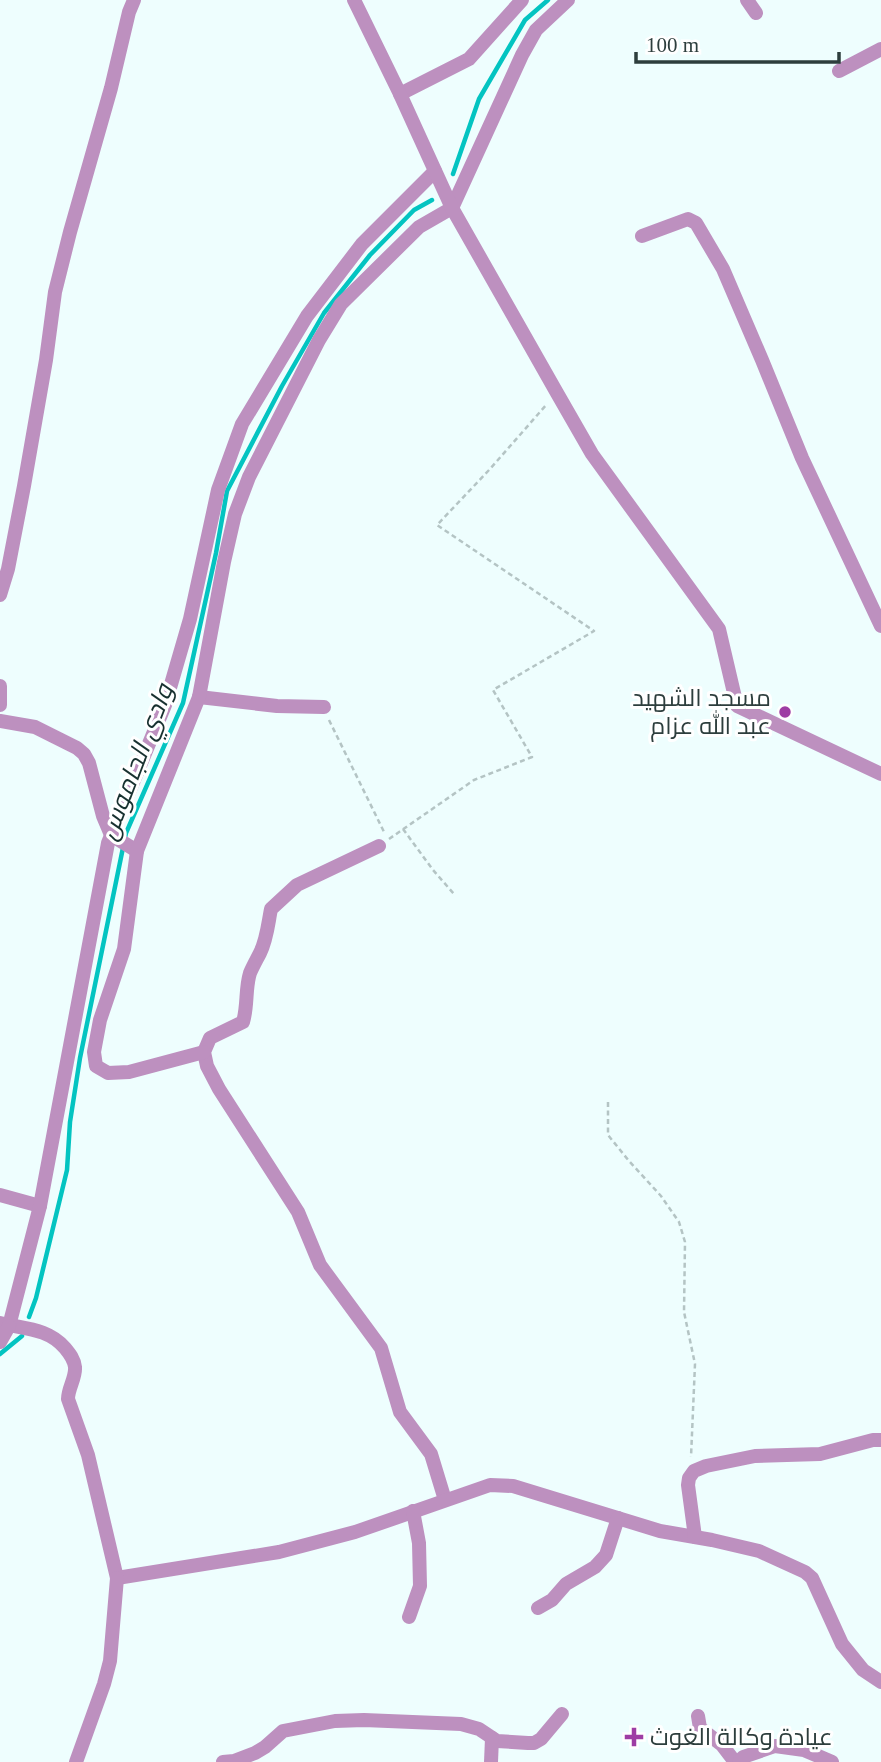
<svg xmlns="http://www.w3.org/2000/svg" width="881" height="1762" font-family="'Times New Roman',Cairo,serif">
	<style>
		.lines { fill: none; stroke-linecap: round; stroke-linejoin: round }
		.stream { stroke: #03c4c1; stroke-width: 4.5 }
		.path { stroke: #b4c4c4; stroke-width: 2.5; stroke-dasharray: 5 3.5; stroke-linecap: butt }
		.minor { stroke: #bd90bf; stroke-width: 14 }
		.tertiary { stroke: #bd90bf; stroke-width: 14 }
		.poi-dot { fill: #9e3da4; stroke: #fff; stroke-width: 2.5 }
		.labels { text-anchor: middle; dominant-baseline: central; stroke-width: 6; stroke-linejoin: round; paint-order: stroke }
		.poi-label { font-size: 24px; fill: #2d3e3d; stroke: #fff; text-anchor: end }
		.water-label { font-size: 26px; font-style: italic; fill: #183130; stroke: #fff }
	</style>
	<rect width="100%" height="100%" fill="#eefefe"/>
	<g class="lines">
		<g class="stream">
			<path d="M453 174 479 99 525 20 548 0"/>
			<path d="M29 1317 36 1298 67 1170 70 1122 80 1058 126 833 183 703 216 553 227 491 282 386 324 313 370 255 414 210 432 200"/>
			<path d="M0 1354 22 1336"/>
		</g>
		<g class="path">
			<path d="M329 720 385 834"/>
			<path d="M403 829 433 870 454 894"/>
			<path d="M389 839 474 780 532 757 493 690 594 631 437 525 490 469 547 404"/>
			<path d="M608 1102V1135L629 1161 661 1196 679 1222 685 1242 684 1312 695 1364 691 1457"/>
		</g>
		<g class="minor">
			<path d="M747 0 756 13"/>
			<path d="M839 71 881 49"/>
			<path d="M400 94 469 59 522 0"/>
			<path d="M642 236 688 219 696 223 723 269 762 360 802 458 881 626"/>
			<path d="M0 595 8 569 24 486 46 360 55 292 70 232 111 88 129 12 134 0"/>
			<path d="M0 686V705"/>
			<path d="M199 697 277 706 324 707"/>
			<path d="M0 721 35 727 77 748 84 754 89 763 103 816 111 835 137 851"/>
			<path d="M379 846 297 885 271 909C268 924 267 939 260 953 257 959 253 966 250 973 245 989 248 1005 243 1022L210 1038 204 1052 207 1066 219 1089 298 1212 320 1265 381 1348 400 1412 431 1454 445 1500"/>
			<path d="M204 1052 129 1072 108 1073 96 1066 94 1052 100 1020 124 949 137 851 199 697 224 562 235 514 249 477 319 340 341 304 419 227 452 208 522 55 536 30 568 0"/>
			<path d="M0 1195 40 1206"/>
			<path d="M0 1323C24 1329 48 1328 65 1348 70 1354 74 1359 75 1367 76 1378 68 1388 68 1399L88 1455 117 1578 279 1552 355 1532 490 1485 513 1486 660 1531 712 1540 759 1551 805 1572 812 1578 842 1644 863 1670 881 1682"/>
			<path d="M9 1326 40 1206 108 843 165 705 190 619 218 490 242 424 307 316 362 244 435 171"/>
			<path d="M695 1537 688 1485 689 1478 694 1471 706 1466 755 1456 820 1454 873 1440H881"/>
			<path d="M538 1608 552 1600 566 1584 595 1567 606 1555 618 1518"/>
			<path d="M409 1617 420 1586 419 1543 413 1511"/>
			<path d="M698 1716 700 1728 722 1745 735 1762"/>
			<path d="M76 1762 104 1684 110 1661 117 1578"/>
			<path d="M223 1762 234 1761 255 1753 265 1747 283 1731 335 1721 364 1720 461 1724 479 1729 497 1741 528 1743H534L541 1739 562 1714"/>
			<path d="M491 1762 492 1738"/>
			<path d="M739 1762 743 1757 775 1746 804 1750 832 1762"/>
		</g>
		<g class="tertiary">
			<path d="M354 0 400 94 452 208 557 393 592 454 719 629 737 706 881 774"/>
			<path d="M0 1342 9 1326"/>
		</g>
	</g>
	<g class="poi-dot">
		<circle cx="785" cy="712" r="7"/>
		<path d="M630.5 1726.5h7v7h7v7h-7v7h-7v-7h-7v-7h7z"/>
	</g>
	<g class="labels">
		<g class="poi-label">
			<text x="771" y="698">مسجد الشهيد<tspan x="771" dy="28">عبد الله عزام</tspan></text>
			<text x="650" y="1737" text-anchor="start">عيادة وكالة الغوث</text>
		</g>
		<g class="water-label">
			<text transform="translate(136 762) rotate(-69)">وادي الجاموس</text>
		</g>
	</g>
	<path d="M636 52v10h203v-10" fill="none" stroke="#2d3e3d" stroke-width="3.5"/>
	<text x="646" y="52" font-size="21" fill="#2d3e3d" stroke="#ffffff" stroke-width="5" paint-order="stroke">100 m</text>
</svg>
